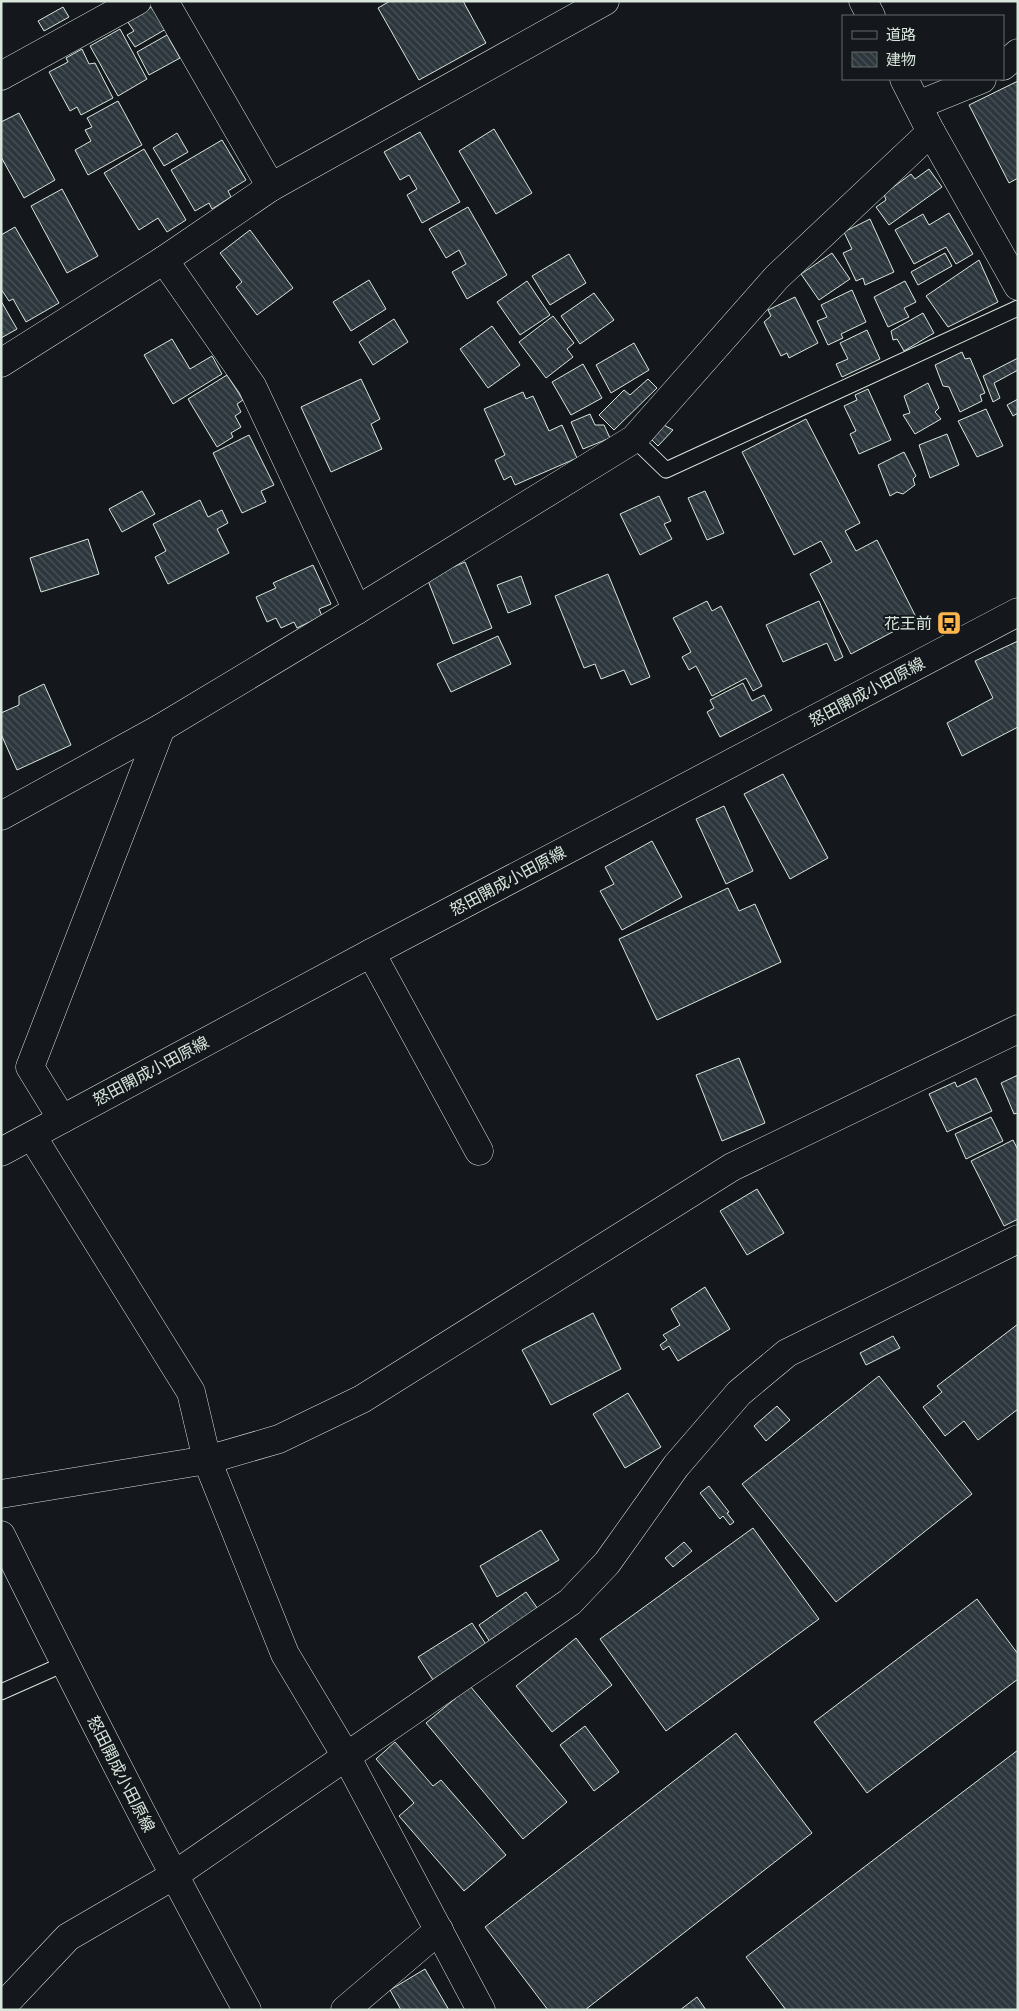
<svg xmlns="http://www.w3.org/2000/svg" width="1019" height="2011" font-family="Karla,'Noto Sans JP',sans-serif">
	<style>
		.building { fill: url(#building-back-hatch); stroke: #d8e6dc }
		.lines { fill: none; stroke-linecap: round; stroke-linejoin: round }
		.service-casing { stroke: #d8e6dc; stroke-width: 17 }
		.minor-casing { stroke: #d8e6dc; stroke-width: 29 }
		.tertiary-casing { stroke: #d8e6dc; stroke-width: 29 }
		.secondary-casing { stroke: #d8e6dc; stroke-width: 29 }
		.service { stroke: #14181c; stroke-width: 15 }
		.minor { stroke: #14181c; stroke-width: 28 }
		.tertiary { stroke: #14181c; stroke-width: 28 }
		.secondary { stroke: #14181c; stroke-width: 28 }
		.labels { text-anchor: middle; dominant-baseline: central; stroke-width: 4; stroke-linejoin: round; paint-order: stroke }
		.poi-label { font-size: 16px; fill: #d8e6dc; stroke: #14181c; text-anchor: end }
		.street-label { font-size: 16px; fill: #d8e6dc; stroke: #14181c }
	</style>
	<defs>
		<pattern id="building-back-hatch" width="6" height="6" patternUnits="userSpaceOnUse" patternTransform="scale(1.25)"><rect width="6" height="6" fill="#2c363c"/><path d="M-1 5l2 2M0 0l6 6M5-1l2 2" fill="none" stroke="#4a5358"/></pattern>
	</defs>
	<rect width="100%" height="100%" fill="#14181c"/>
	<g class="building">
		<path d="M390 1H463L486 43 419 80 378 8Z"/>
		<path d="M153 6 166 29 135 47 127 35 134 31 127 21Z"/>
		<path d="M63 7 69 17 44 31 38 21Z"/>
		<path d="M120 29 147 79 118 96 90 46Z"/>
		<path d="M167 35 180 58 149 75 137 52Z"/>
		<path d="M82 49 89 64 95 63 113 98 81 115 77 107 70 111 49 72 68 62 66 58Z"/>
		<path d="M1018 81V178L1009 183 969 105Z"/>
		<path d="M118 101 142 145 88 175 75 150 91 141 85 130 92 127 87 118Z"/>
		<path d="M19 113 55 180 24 198 1 157V122Z"/>
		<path d="M494 129 532 193 496 214 459 151Z"/>
		<path d="M420 132 460 202 422 223 407 195 417 189 409 175 400 180 384 152Z"/>
		<path d="M177 133 188 152 164 166 153 148Z"/>
		<path d="M222 140 246 180 228 191 231 197 212 209 209 203 195 211 171 170Z"/>
		<path d="M144 149 186 220 167 232 158 218 139 230 104 173Z"/>
		<path d="M929 169 942 187 889 225 876 207 886 200 884 194 911 174 915 179Z"/>
		<path d="M62 189 98 256 67 273 31 206Z"/>
		<path d="M468 207 507 275 467 299 452 272 466 264 459 250 446 258 429 229Z"/>
		<path d="M949 213 973 254 956 264 946 247 914 264 895 230 923 214 929 225Z"/>
		<path d="M870 219 894 272 865 285 863 278 856 281 843 253 852 249 844 232Z"/>
		<path d="M15 227 59 303 26 322 13 299 9 301 1 289V235Z"/>
		<path d="M250 230 293 288 257 315 236 287 242 282 220 253Z"/>
		<path d="M832 253 850 279 819 300 801 274Z"/>
		<path d="M945 253 952 266 918 285 911 272Z"/>
		<path d="M569 254 586 283 550 305 532 276Z"/>
		<path d="M979 260 998 302 948 327 926 296Z"/>
		<path d="M369 280 386 309 351 331 333 302Z"/>
		<path d="M527 281 550 315 520 335 497 302Z"/>
		<path d="M905 281 916 302 904 308 909 317 888 327 874 297Z"/>
		<path d="M852 290 866 322 841 334 843 338 828 345 817 321 827 317 821 305Z"/>
		<path d="M594 293 614 320 580 344 561 316Z"/>
		<path d="M795 297 818 343 789 358 787 353 781 356 764 322 771 316 768 310Z"/>
		<path d="M1 301 17 329 1 338Z"/>
		<path d="M923 313 934 333 904 351 897 339 893 340 891 331Z"/>
		<path d="M553 316 574 343 567 349 573 357 546 378 519 342Z"/>
		<path d="M394 319 408 342 373 365 359 342Z"/>
		<path d="M492 326 520 365 488 388 460 349Z"/>
		<path d="M867 330 880 359 842 377 836 364 848 359 840 343Z"/>
		<path d="M172 339 190 369 212 356 222 374 173 404 144 355Z"/>
		<path d="M634 343 649 370 611 393 596 365Z"/>
		<path d="M962 352 965 359 970 358 985 393 980 395 982 401 960 412 949 387 943 386 935 365Z"/>
		<path d="M1018 358V370L994 383 1000 398 993 402 983 376Z"/>
		<path d="M583 364 602 398 571 415 552 382Z"/>
		<path d="M227 375 243 400 237 404 241 412 235 416 241 427 231 433 233 437 217 447 188 399Z"/>
		<path d="M361 379 380 419 371 424 382 449 331 472 301 407Z"/>
		<path d="M648 379 657 388 614 430 599 415 624 390 630 395Z"/>
		<path d="M928 383 939 408 935 412 941 419 915 434 903 415 910 413 904 396Z"/>
		<path d="M868 389 891 440 859 454 850 434 856 431 844 406 857 400 855 395Z"/>
		<path d="M523 392 526 399 533 396 549 431 562 425 577 458 515 485 511 476 504 480 495 460 505 455 484 409Z"/>
		<path d="M1018 399V413L1013 416 1007 405Z"/>
		<path d="M986 409 1003 446 977 457 958 421Z"/>
		<path d="M590 414 595 425H604L610 438 583 449 571 422Z"/>
		<path d="M806 419 860 523 845 531 856 551 877 540 917 619 851 654 810 574 832 562 821 541 794 555 742 452Z"/>
		<path d="M664 425 673 430 658 446 651 439Z"/>
		<path d="M947 434 959 465 930 478 919 445Z"/>
		<path d="M249 435 274 485 261 491 266 502 242 513 213 453Z"/>
		<path d="M904 452 916 476 913 479 915 485 903 494 897 492 890 496 878 465Z"/>
		<path d="M142 491 155 514 122 532 109 509Z"/>
		<path d="M705 491 724 533 707 540 688 498Z"/>
		<path d="M659 496 671 521 664 524 672 539 640 555 620 514Z"/>
		<path d="M200 500 208 517 222 510 228 523 217 529 229 553 168 584 155 557 166 551 153 524Z"/>
		<path d="M88 539 99 574 41 592 30 558Z"/>
		<path d="M465 562 492 628 453 644 427 578Z"/>
		<path d="M313 565 331 604 319 609 322 616 297 628 294 622 281 628 276 618 267 622 256 597 276 588 273 583Z"/>
		<path d="M608 574 650 677 631 685 624 670 601 679 595 664 584 668 555 596Z"/>
		<path d="M521 576 531 604 508 613 497 585Z"/>
		<path d="M707 601 712 611 721 606 762 686 753 691 746 678 712 696 696 666 689 670 682 657 691 652 673 618Z"/>
		<path d="M819 601 843 657 835 661 827 643 783 662 766 625Z"/>
		<path d="M498 636 511 664 451 692 437 664Z"/>
		<path d="M1018 641V727L962 756 947 723 993 698 975 661Z"/>
		<path d="M743 683 752 701 764 695 772 710 720 737 707 712 714 708 710 700Z"/>
		<path d="M44 684 71 745 17 770 1 734V713L19 705V696Z"/>
		<path d="M783 774 828 858 790 879 744 794Z"/>
		<path d="M724 806 753 871 726 884 696 819Z"/>
		<path d="M652 841 682 897 622 930 600 891 614 884 605 867Z"/>
		<path d="M728 888 739 911 755 904 781 962 657 1020 619 939Z"/>
		<path d="M739 1058 765 1123 722 1141 696 1075Z"/>
		<path d="M1018 1075V1113L1014 1114 1001 1083Z"/>
		<path d="M976 1078 992 1111 947 1132 929 1094 955 1082 957 1087Z"/>
		<path d="M991 1117 1003 1141 966 1159 955 1134Z"/>
		<path d="M1013 1140 1018 1150V1219L1004 1226 971 1161Z"/>
		<path d="M757 1189 784 1233 747 1255 720 1211Z"/>
		<path d="M705 1287 730 1329 678 1361 669 1346 663 1350 660 1345 667 1340 663 1335 680 1325 671 1309Z"/>
		<path d="M593 1313 621 1369 551 1405 522 1350Z"/>
		<path d="M1018 1324V1409L978 1440 964 1421 945 1436 923 1407 942 1392 937 1386Z"/>
		<path d="M893 1336 900 1348 866 1365 860 1353Z"/>
		<path d="M879 1376 972 1494 836 1602 742 1484Z"/>
		<path d="M628 1393 661 1447 625 1468 593 1414Z"/>
		<path d="M777 1406 790 1420 766 1441 754 1426Z"/>
		<path d="M709 1486 729 1512 727 1513 734 1522 730 1525 723 1516 720 1519 700 1493Z"/>
		<path d="M753 1528 819 1619 666 1731 600 1639Z"/>
		<path d="M541 1530 559 1560 497 1597 480 1566Z"/>
		<path d="M684 1542 692 1551 673 1567 665 1558Z"/>
		<path d="M526 1592 540 1612 492 1645 479 1625Z"/>
		<path d="M977 1599 1018 1654V1679L867 1793 814 1722Z"/>
		<path d="M472 1623 487 1646 433 1680 418 1657Z"/>
		<path d="M576 1638 612 1685 552 1732 516 1686Z"/>
		<path d="M470 1686 567 1802 523 1839 426 1723Z"/>
		<path d="M585 1726 619 1772 594 1791 560 1745Z"/>
		<path d="M736 1733 812 1833 585 2010H548L485 1927Z"/>
		<path d="M395 1742 433 1786 441 1780 506 1855 464 1891 399 1816 414 1803 376 1759Z"/>
		<path d="M1018 1750V2010H786L746 1957Z"/>
		<path d="M425 1969 449 2010H401L390 1990Z"/>
		<path d="M697 1997 706 2010H680Z"/>
	</g>
	<g class="lines">
		<defs>
			<g id="service">
				<path d="M634 439 666 470 1018 308"/>
				<path d="M1 1692 64 1664"/>
			</g>
			<g id="minor">
				<path d="M164 1 271 187"/>
				<path d="M1003 66 1018 53"/>
				<path d="M1 76 137 1"/>
				<path d="M918 105 982 79"/>
				<path d="M164 260 252 386 357 610"/>
				<path d="M1 363 164 260 271 187 605 1"/>
				<path d="M1 816 161 728"/>
				<path d="M371 953 479 1151"/>
				<path d="M62 1119 30 1067 161 728 357 610 634 439 777 277 931 132"/>
				<path d="M32 1136 191 1392 207 1460 285 1654 346 1756 481 2010"/>
				<path d="M1 1494 207 1460 279 1439 362 1399 732 1167 1018 1029"/>
				<path d="M1 2008 68 1937 173 1876 570 1602 607 1563 676 1466 739 1393 787 1353 1018 1239"/>
				<path d="M345 2010 439 1930"/>
			</g>
			<g id="tertiary">
				<path d="M863 1 871 16"/>
				<path d="M904 79 931 132 1018 286"/>
			</g>
			<g id="secondary">
				<path d="M1 1152 371 953 1018 612"/>
				<path d="M1 1535C80 1695 161 1854 247 2010"/>
			</g>
		</defs>
		<use href="#service" class="service-casing"/>
		<use href="#minor" class="minor-casing"/>
		<use href="#tertiary" class="tertiary-casing"/>
		<use href="#secondary" class="secondary-casing"/>
		<use href="#service" class="service"/>
		<use href="#minor" class="minor"/>
		<use href="#tertiary" class="tertiary"/>
		<use href="#secondary" class="secondary"/>
	</g>
	<defs>
		<symbol id="bus-square" viewBox="-11 -11 22 22"><rect x="-9" y="-9" width="18" height="18" rx="4" fill="#ffb74d" stroke="#14181c"/><path d="M-5-6H5V4H4V6H2V4H-2V6H-4V4H-5ZM-3.5-4V0h7V-4ZM-3.5 1.2v1.5H-2V1.2ZM2 1.2v1.5H3.5V1.2Z" fill="#111"/></symbol>
	</defs>
	<g fill-rule="evenodd">
		<use href="#bus-square" x="935" y="609" width="28" height="28"/>
	</g>
	<g class="labels">
		<g class="poi-label">
			<text x="932" y="623">花王前</text>
		</g>
		<g class="street-label">
			<text transform="translate(867 692) rotate(-28)">怒田開成小田原線</text>
			<text transform="translate(508 881) rotate(-28)">怒田開成小田原線</text>
			<text transform="translate(151 1071) rotate(-28)">怒田開成小田原線</text>
			<text transform="translate(121 1774) rotate(63)">怒田開成小田原線</text>
		</g>
	</g>
	<rect width="1019" height="2011" fill="none" stroke="#d8e6dc" stroke-width="5"/>
	<rect x="842" y="15" width="162" height="65" fill="#14181c" stroke="#626a69"/>
	<rect x="852" y="31" width="25" height="8" fill="#14181c" stroke="#626a69"/>
	<text x="886" y="40" font-size="15" fill="#d8e6dc">道路</text>
	<rect x="852" y="52" width="25" height="15" fill="url(#building-back-hatch)" stroke="#626a69"/>
	<text x="886" y="65" font-size="15" fill="#d8e6dc">建物</text>
</svg>
